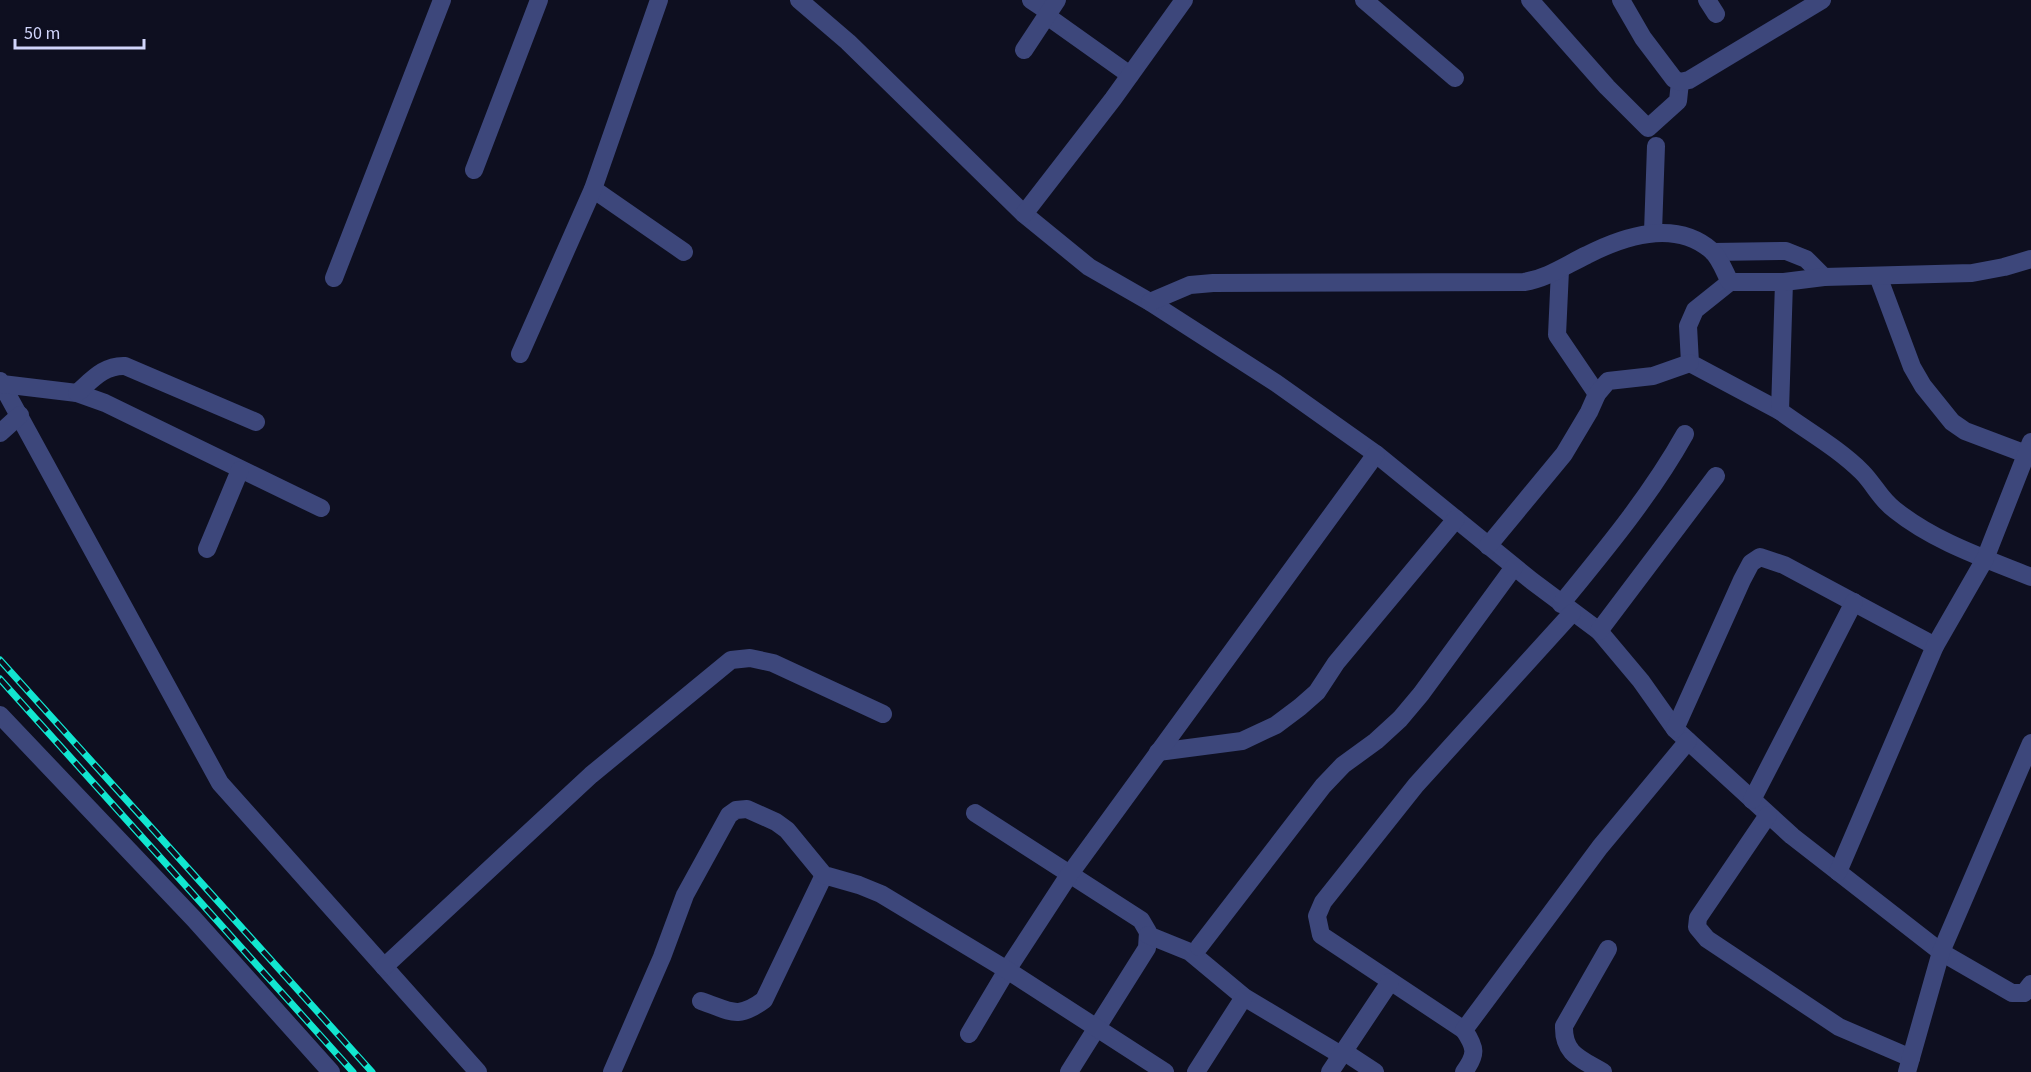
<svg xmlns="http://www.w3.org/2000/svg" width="2031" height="1072" font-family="'Source Sans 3',sans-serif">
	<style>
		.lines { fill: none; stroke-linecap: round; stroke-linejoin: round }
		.minor { stroke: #3d477b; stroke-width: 18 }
		.rail-casing { stroke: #12e6d0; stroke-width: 7 }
		.rail { stroke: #0e0f20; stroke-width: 4.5; stroke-dasharray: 14; stroke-linecap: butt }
	</style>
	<rect width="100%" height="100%" fill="#0e0f20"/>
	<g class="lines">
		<g class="minor">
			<path d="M799 0 848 42 1024 214 1089 267 1150 302 1276 383 1376 454 1532 581 1599 631 1641 681 1675 729 1792 836 1941 952 2012 993H2024L2031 984"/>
			<path d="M1031 0 1049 12"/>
			<path d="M1364 0 1455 78"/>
			<path d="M1530 0 1607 87 1648 128 1678 101 1680 82"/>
			<path d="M1621 0 1643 38 1674 79 1680 82 1689 80 1822 0"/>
			<path d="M1707 0 1716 14"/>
			<path d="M1047 16 1130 75"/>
			<path d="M1024 50 1057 0"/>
			<path d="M474 170 539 0"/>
			<path d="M593 189 684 252"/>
			<path d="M1024 214 1113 99 1184 0"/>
			<path d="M1653 232 1656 146"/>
			<path d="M1713 252 1786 251 1806 259 1824 277"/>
			<path d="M1560 270 1557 335 1597 394"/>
			<path d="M1878 276 1912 367 1923 386 1952 422 1965 431 2026 454"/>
			<path d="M334 278 442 0"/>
			<path d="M1730 282 1695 310 1688 326 1690 363 1780 411"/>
			<path d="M1784 282 1780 411C1807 431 1838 448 1862 472 1874 484 1881 500 1895 510 1935 542 1984 558 2031 577"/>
			<path d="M1150 302 1190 285 1213 283 1524 282C1548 278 1566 265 1587 255 1624 236 1676 219 1712 251 1720 258 1725 273 1730 282H1784L1824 277 1972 273 2004 267 2031 259"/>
			<path d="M520 354 593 189 659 0"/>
			<path d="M0 381 220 783 478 1072"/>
			<path d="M2 384 77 393 105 403 321 508"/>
			<path d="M77 393C92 380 104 365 125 366L256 422"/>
			<path d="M0 433 20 415"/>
			<path d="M1488 546 1564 454 1589 412 1597 394 1608 381 1653 376 1690 363"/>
			<path d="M207 549 240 470"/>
			<path d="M1561 604C1605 550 1651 495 1685 434"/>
			<path d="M1599 631 1716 476"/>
			<path d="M0 715 194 919 331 1072"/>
			<path d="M1675 729 1742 580 1751 563 1760 557 1784 565 1935 646"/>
			<path d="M1158 752 1242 741 1276 725 1300 707 1317 692 1336 663 1456 519"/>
			<path d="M1752 800 1854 602"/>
			<path d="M975 813 1141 920 1148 932 1147 948 1069 1072"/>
			<path d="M1768 815 1698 918 1697 927 1707 939 1839 1027 1911 1058"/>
			<path d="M1838 872 1935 646 1985 559 2031 442"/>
			<path d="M1148 935 1190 952 1244 997 1341 1055"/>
			<path d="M1199 947 1323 786 1343 765 1376 741 1400 719 1421 694 1514 567"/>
			<path d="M384 967 591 775 731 660 750 658 773 663 883 714"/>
			<path d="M701 1001C731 1011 737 1020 764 1000L824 875"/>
			<path d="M1464 1030 1321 935 1317 916 1323 902 1416 785 1572 613"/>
			<path d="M969 1034 1007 970 1069 875 1376 454"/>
			<path d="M1343 1051 1375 1072"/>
			<path d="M612 1072 662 957 685 895 729 815 736 810 747 809 776 822 787 830 824 875 859 885 881 894 1007 970 1165 1072"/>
			<path d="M1196 1072 1244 997"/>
			<path d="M1330 1072 1390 982"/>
			<path d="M1464 1072C1477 1054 1476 1048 1464 1030L1600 847 1688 741"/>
			<path d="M1603 1072C1581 1059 1563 1054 1564 1026L1608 949"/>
			<path d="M1907 1072 1941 952 2031 743"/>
		</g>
		<defs>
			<g id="rail">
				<path d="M0 660 372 1072"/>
				<path d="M0 679 353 1072"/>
			</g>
		</defs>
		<use href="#rail" class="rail-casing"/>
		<use href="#rail" class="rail"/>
	</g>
	<path d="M15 39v9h129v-9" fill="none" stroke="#d1d5fb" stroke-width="3"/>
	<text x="24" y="39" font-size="18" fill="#d1d5fb" stroke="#0e0f20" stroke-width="4.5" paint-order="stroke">50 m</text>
</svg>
